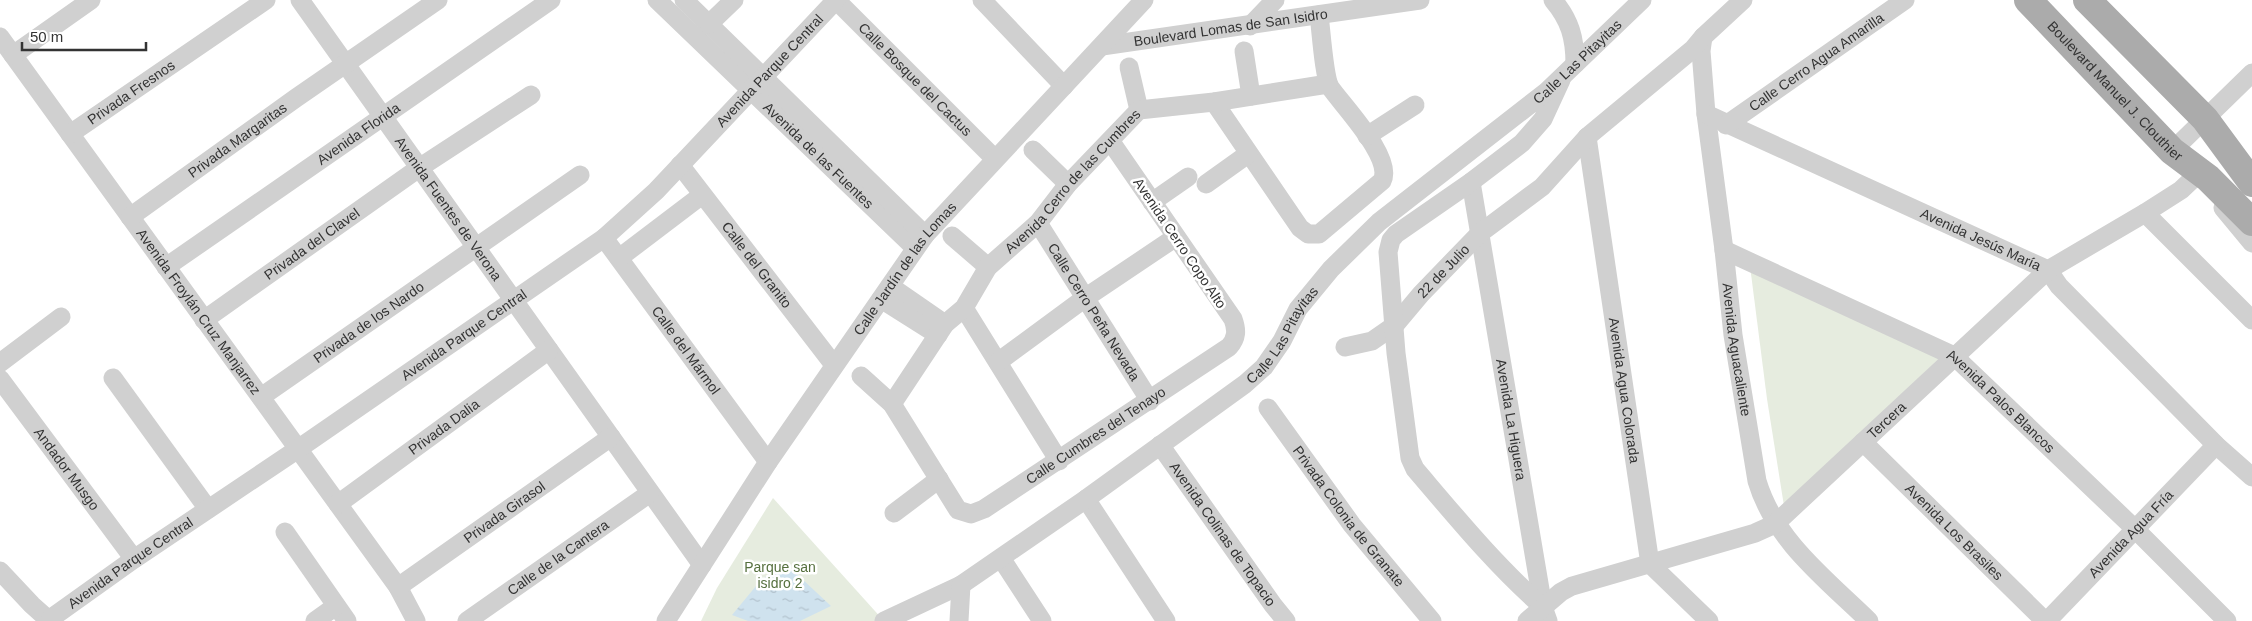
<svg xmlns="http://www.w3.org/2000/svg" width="2252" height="621" font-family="Arial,sans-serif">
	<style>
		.green { fill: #e6ecdf }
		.water { fill: url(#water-ripples) }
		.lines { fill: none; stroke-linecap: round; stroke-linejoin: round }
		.street { stroke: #d0d0d0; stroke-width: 19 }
		.primary { stroke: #ababab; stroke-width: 28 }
		.labels { text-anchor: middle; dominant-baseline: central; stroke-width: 5; stroke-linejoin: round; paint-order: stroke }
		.street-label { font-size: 14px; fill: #333; stroke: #fff }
		.park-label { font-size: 14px; fill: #56703f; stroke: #fff }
	</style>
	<defs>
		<pattern id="water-ripples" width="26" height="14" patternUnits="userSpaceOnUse" patternTransform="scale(1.25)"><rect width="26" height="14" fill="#cfe2ee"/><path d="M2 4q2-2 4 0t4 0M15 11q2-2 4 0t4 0" fill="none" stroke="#b2c2cd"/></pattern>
	</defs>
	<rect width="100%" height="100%" fill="#fff"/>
	<g class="green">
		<path d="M1750 266 1943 355 1784 506 1767 399Z"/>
		<path d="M773 498 884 621H701L717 588Z"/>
	</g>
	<path class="water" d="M786 564 831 606 800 621H748L732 615 761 580Z"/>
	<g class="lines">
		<g class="street">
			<path id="s1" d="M300 0 702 565"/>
			<path id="s2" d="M657 0 915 248"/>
			<path d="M684 0 925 235"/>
			<path id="s3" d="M836 0 995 159"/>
			<path d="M982 0 1064 86"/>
			<path d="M1553 0C1570 20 1575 38 1575 64"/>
			<path d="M709 24 734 0"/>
			<path d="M1250 26 1275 0"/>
			<path id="s4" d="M0 37 398 587 416 621"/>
			<path id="s5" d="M1703 37 1701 51 1706 114 1724 250 1733 335 1757 481C1775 541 1826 579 1869 621"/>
			<path id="s6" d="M1102 46 1420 0"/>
			<path d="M1244 51 1251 96"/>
			<path d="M13 55 91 0"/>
			<path d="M1129 67 1139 110"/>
			<path d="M1214 102 1300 228 1308 234H1319L1382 181C1394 158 1343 106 1330 87 1324 77 1321 29 1319 15"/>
			<path id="s7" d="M1706 114 2048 270 2059 286 2216 445 2252 477"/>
			<path id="s8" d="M1726 125 1905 0"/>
			<path id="s9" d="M70 134 266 0"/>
			<path d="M1367 136 1415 105"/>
			<path id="s10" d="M1587 137 1650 564 1709 621"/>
			<path d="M1033 150 1068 184"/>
			<path d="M2172 151 2252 73"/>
			<path id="s11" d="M680 165 834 365"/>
			<path id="s12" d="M1471 182 1543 607 1548 621"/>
			<path d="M1206 184 1248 154"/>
			<path d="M1152 202 1188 177"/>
			<path d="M2223 208 2252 243"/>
			<path d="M2145 213 2252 320"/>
			<path id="s13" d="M130 217 296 98 438 0"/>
			<path id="s14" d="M1038 223 1150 401"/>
			<path d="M952 236 988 267"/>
			<path id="s15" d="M604 238 768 462"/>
			<path id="s16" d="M1724 250 1954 356 2135 529 2227 621"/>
			<path d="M619 258 702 195"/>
			<path id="s17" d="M166 267 551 0"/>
			<path d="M890 286 945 324"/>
			<path d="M881 299 938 335"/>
			<path d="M964 308 1059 461"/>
			<path id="s18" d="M204 320 419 168 531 95"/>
			<path id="s19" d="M1345 347 1372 341 1395 325 1421 294 1479 234 1542 187 1587 137 1693 49 1703 37 1743 0"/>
			<path d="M998 362 1085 298 1176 237"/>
			<path d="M0 363 61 317"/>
			<path id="s20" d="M861 376 892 404 958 510 971 514 984 509 1229 347C1237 338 1237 330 1233 319L1111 142"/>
			<path d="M113 378 208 509"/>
			<path id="s21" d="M0 379 134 559"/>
			<path id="s22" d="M261 397 580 175"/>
			<path id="s23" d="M892 404 945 324 964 308 988 267 1038 223 1068 184 1139 110 1214 102 1328 84"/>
			<path id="s24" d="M1268 408 1352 525 1432 621"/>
			<path id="s25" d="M1863 442 2045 621"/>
			<path id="s26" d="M1160 445 1273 605 1286 621"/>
			<path d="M1086 499 1166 621"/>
			<path id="s27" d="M338 504 549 350"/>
			<path d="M894 513 939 479"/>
			<path d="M285 532 347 621"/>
			<path d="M1001 558 1042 621"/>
			<path d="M0 571 32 605 50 621"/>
			<path id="s28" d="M398 587 611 437"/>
			<path d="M1543 607C1496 566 1456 517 1415 469L1410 458 1396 353 1388 252 1391 240 1396 234 1471 182 1522 143 1543 119 1561 80"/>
			<path id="s29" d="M50 619 134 559 298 449 604 238 656 191 836 0"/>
			<path d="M315 621 336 606"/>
			<path id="s30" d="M467 621 650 493"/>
			<path id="s31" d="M666 621 768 462 925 235 1144 0"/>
			<path id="s32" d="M884 621 961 585 1086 499 1245 384 1264 367 1282 341 1298 309 1331 269 1379 222 1546 92 1642 0"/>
			<path d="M959 621 961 585"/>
			<path id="s33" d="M1527 621 1561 592 1572 586 1755 533 1775 524 2048 270 2145 213 2181 190 2200 172"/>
			<path id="s34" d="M2047 621 2216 445"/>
		</g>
		<g class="primary">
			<path id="s35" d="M2028 0 2172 151 2208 178 2252 222"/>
			<path d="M2087 0 2205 119 2252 183"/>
		</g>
	</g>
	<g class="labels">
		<g class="street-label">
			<text stroke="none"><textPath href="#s6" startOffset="130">Boulevard Lomas de San Isidro</textPath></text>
			<text stroke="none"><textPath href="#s32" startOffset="900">Calle Las Pitayitas</textPath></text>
			<text stroke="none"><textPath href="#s8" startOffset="110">Calle Cerro Agua Amarilla</textPath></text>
			<text stroke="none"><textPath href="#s29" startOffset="908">Avenida Parque Central</textPath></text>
			<text stroke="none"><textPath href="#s3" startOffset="112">Calle Bosque del Cactus</textPath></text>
			<text stroke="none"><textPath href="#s35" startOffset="126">Boulevard Manuel J. Clouthier</textPath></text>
			<text stroke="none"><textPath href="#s9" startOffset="74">Privada Fresnos</textPath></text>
			<text stroke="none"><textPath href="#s17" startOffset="234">Avenida Florida</textPath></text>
			<text stroke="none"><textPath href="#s13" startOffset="132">Privada Margaritas</textPath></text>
			<text stroke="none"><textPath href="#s2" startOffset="224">Avenida de las Fuentes</textPath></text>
			<text stroke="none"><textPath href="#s23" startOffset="289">Avenida Cerro de las Cumbres</textPath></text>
			<text stroke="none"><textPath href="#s1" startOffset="256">Avenida Fuentes de Verona</textPath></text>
			<text stroke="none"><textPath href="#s7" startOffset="302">Avenida Jesús María</textPath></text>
			<text transform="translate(1180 243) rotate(56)">Avenida Cerro Copo Alto</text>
			<text stroke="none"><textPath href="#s18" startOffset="132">Privada del Clavel</textPath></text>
			<text stroke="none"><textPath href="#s11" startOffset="126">Calle del Granito</textPath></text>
			<text stroke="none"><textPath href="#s31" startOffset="426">Calle Jardín de las Lomas</textPath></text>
			<text stroke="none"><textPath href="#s19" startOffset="128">22 de Julio</textPath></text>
			<text stroke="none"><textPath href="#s4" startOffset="339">Avenida Froylán Cruz Manjarrez</textPath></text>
			<text stroke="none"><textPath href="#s14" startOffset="105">Calle Cerro Peña Nevada</textPath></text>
			<text stroke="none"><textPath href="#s22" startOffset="131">Privada de los Nardo</textPath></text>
			<text stroke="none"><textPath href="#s29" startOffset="502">Avenida Parque Central</textPath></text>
			<text stroke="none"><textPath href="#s32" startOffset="495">Calle Las Pitayitas</textPath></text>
			<text stroke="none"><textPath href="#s15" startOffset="139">Calle del Mármol</textPath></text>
			<text stroke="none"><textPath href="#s5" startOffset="315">Avenida Aguacaliente</textPath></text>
			<text stroke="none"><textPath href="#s10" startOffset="256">Avenida Agua Colorada</textPath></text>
			<text stroke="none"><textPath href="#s16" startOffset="318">Avenida Palos Blancos</textPath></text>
			<text stroke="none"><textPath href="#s33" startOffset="422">Tercera</textPath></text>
			<text stroke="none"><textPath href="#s12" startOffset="241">Avenida La Higuera</textPath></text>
			<text stroke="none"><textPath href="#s27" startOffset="131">Privada Dalia</textPath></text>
			<text stroke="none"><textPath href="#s20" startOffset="328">Calle Cumbres del Tenayo</textPath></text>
			<text stroke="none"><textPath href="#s21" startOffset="112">Andador Musgo</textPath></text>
			<text stroke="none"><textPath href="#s28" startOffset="130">Privada Girasol</textPath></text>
			<text stroke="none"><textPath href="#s24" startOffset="135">Privada Colonia de Granate</textPath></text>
			<text stroke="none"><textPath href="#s25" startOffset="128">Avenida Los Brasiles</textPath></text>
			<text stroke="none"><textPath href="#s34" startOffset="121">Avenida Agua Fría</textPath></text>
			<text stroke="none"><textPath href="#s26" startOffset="109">Avenida Colinas de Topacio</textPath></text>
			<text stroke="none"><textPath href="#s30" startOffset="111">Calle de la Cantera</textPath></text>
			<text stroke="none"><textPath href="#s29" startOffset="98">Avenida Parque Central</textPath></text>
		</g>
		<g class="park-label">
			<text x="780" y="567">Parque san<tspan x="780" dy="16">isidro 2</tspan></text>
		</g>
	</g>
	<path d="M22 42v8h124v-8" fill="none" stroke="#333333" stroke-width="2.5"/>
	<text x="30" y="42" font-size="15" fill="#333333" stroke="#ffffff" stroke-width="4" paint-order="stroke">50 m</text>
</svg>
